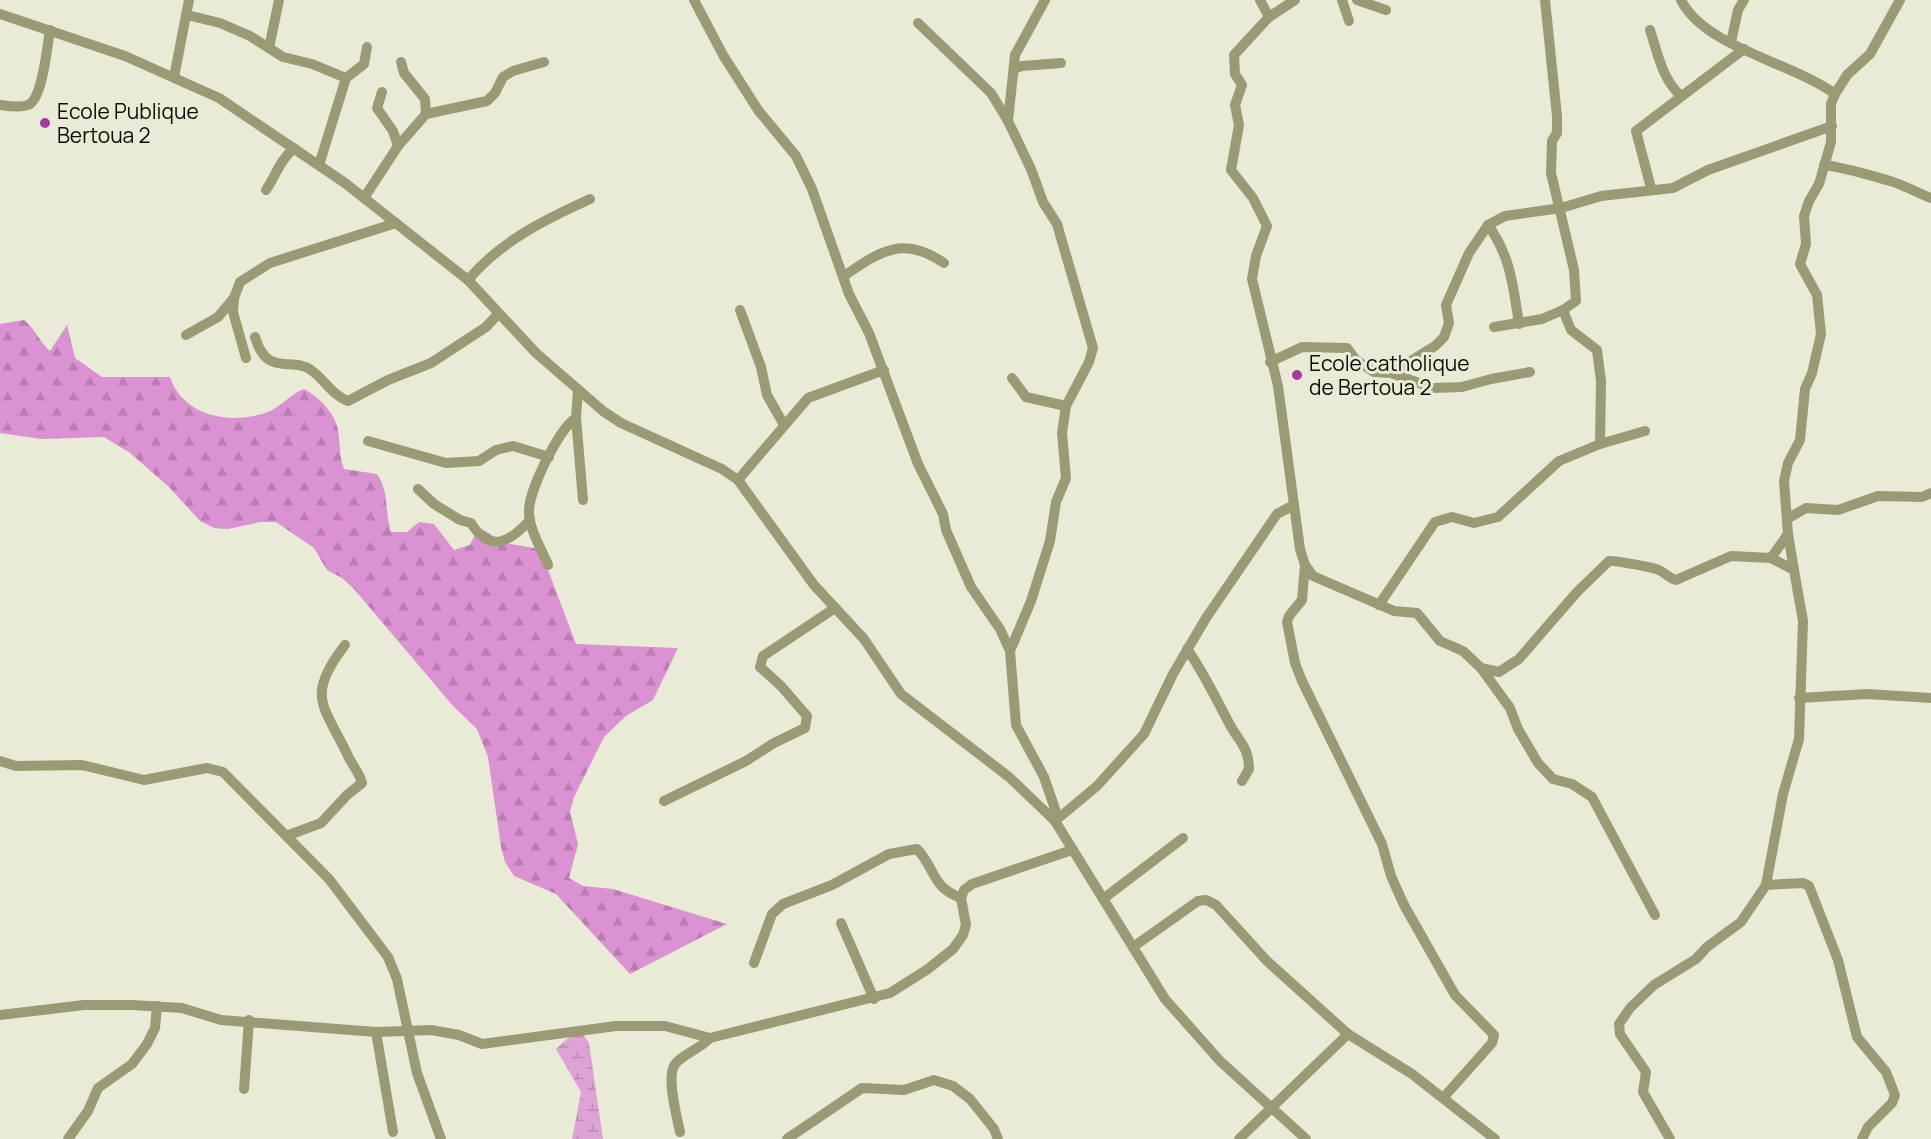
<svg xmlns="http://www.w3.org/2000/svg" width="1931" height="1139" font-family="Manrope,sans-serif">
	<style>
		.forest { fill: url(#forest-firs) }
		.wetland { fill: url(#wetland-marsh) }
		.lines { fill: none; stroke-linecap: round; stroke-linejoin: round }
		.minor { stroke: #9a9b74; stroke-width: 10 }
		.poi-dot { fill: #a53b9d; stroke: #eaebd6; stroke-width: 2 }
		.labels { text-anchor: middle; dominant-baseline: central; stroke-width: 6; stroke-linejoin: round; paint-order: stroke }
		.poi-label { font-size: 21px; fill: #0d0d07; stroke: #eaebd6; text-anchor: start }
	</style>
	<defs>
		<pattern id="forest-firs" width="22" height="20" patternUnits="userSpaceOnUse" patternTransform="scale(1.5)"><rect width="22" height="20" fill="#da92d2"/><path d="M5 1l3.5 6h-7zM16 11l3.5 6h-7z" fill="#ba7db3"/></pattern>
		<pattern id="wetland-marsh" width="20" height="14" patternUnits="userSpaceOnUse" patternTransform="scale(1.5)"><rect width="20" height="14" fill="#dda3d5"/><path d="M1 5h8M5 5V1M11 12h8M15 12V8" fill="none" stroke="#bc8bb5"/></pattern>
	</defs>
	<rect width="100%" height="100%" fill="#eaebd6"/>
	<path class="forest" d="M24 320C37 331 38 340 50 351L67 325 75 358 102 377H170C183 416 229 425 265 413 281 408 288 395 304 389 317 396 330 408 336 423 341 436 338 453 344 469L377 474C390 493 384 510 391 532H407L419 522 434 524 454 550 470 545 478 527 505 543 540 549 576 644 678 648 653 700 626 716 604 737 574 797 570 812 578 844 569 878 583 886 613 889 727 924 630 974 556 894 514 876 505 862 501 847 488 757 477 729 453 706 354 589 342 578 327 570 314 548 276 522H260L228 529 214 528 200 521 169 487 130 453 104 437 42 439 0 433V324Z"/>
	<path class="wetland" d="M579 1028 589 1043 603 1139H572L581 1092 556 1049Z"/>
	<g class="lines">
		<g class="minor">
			<path d="M694 0 723 55 758 110 796 156 812 189 849 294 869 333 918 464 943 514 946 530 971 587 1000 629 1010 651 1016 725 1044 777 1055 809V821"/>
			<path d="M1260 0 1269 17"/>
			<path d="M1342 0 1349 21"/>
			<path d="M1357 0 1386 10"/>
			<path d="M1545 0 1557 116V133L1552 141 1551 173 1574 270 1576 301 1563 310 1571 330 1597 350 1601 381 1600 444"/>
			<path d="M1681 0C1705 48 1794 63 1835 94"/>
			<path d="M0 14 125 56 219 98 345 183 468 280 536 353 603 411 621 423 722 469 738 480 814 585 864 639 901 694 1009 777 1055 821 1165 999 1220 1061 1306 1139"/>
			<path d="M187 15 220 23 250 36 283 57 312 64 346 78"/>
			<path d="M918 23 991 93 1008 121"/>
			<path d="M1650 30C1658 54 1662 79 1681 96"/>
			<path d="M1731 42 1738 10 1744 0"/>
			<path d="M269 48 279 0"/>
			<path d="M401 62 404 73 425 99 426 114"/>
			<path d="M1014 69 1022 66 1061 63"/>
			<path d="M174 77 189 0"/>
			<path d="M382 92 377 108 393 131 398 146"/>
			<path d="M0 105C8 106 21 108 28 105 43 99 47 46 50 30"/>
			<path d="M319 165 346 78 364 64 367 47"/>
			<path d="M1824 165C1847 168 1869 175 1890 181 1904 185 1917 193 1931 198"/>
			<path d="M1651 188 1636 131 1744 49"/>
			<path d="M266 190C277 174 278 163 294 148"/>
			<path d="M364 198 398 146 426 114 487 101 495 93 503 77 513 71 544 62"/>
			<path d="M1488 225C1511 257 1513 286 1519 324"/>
			<path d="M844 276C880 251 904 235 944 263"/>
			<path d="M468 280C501 241 544 220 590 199"/>
			<path d="M234 298 233 312 246 358"/>
			<path d="M740 310 761 367 767 395 784 425"/>
			<path d="M1494 327 1542 319 1563 310"/>
			<path d="M186 335 218 317 234 298 240 282 270 263 396 223"/>
			<path d="M255 337C267 378 292 356 311 370 324 379 332 395 348 401L388 380 431 363 486 327 498 314"/>
			<path d="M1270 362 1302 347 1347 348 1356 360 1374 372 1391 373 1433 388 1462 387 1491 379 1530 372"/>
			<path d="M1391 373 1435 346 1444 337 1449 323 1446 305 1469 253 1488 225 1505 216 1561 208 1601 196 1673 188 1708 170 1832 126"/>
			<path d="M1012 378 1026 397 1066 406"/>
			<path d="M578 389 576 418 583 500"/>
			<path d="M368 441 446 463 479 461 496 450 513 446 549 457"/>
			<path d="M738 480 808 398 884 370"/>
			<path d="M418 489 434 504 460 520 471 523C490 554 510 542 530 520"/>
			<path d="M1294 505 1278 386 1252 279 1256 256 1267 226 1253 198 1231 170 1239 125 1235 105 1242 85 1235 74 1234 55 1269 17 1295 0"/>
			<path d="M1787 519 1806 508 1838 510 1878 496 1922 497 1931 493"/>
			<path d="M1771 558 1788 534"/>
			<path d="M548 565C541 548 529 529 529 512 528 492 559 428 576 418"/>
			<path d="M1305 565 1302 600 1289 616 1287 622 1295 663 1302 681 1382 844 1391 876 1404 905 1455 995 1494 1035 1492 1043 1444 1097"/>
			<path d="M1794 570 1788 534 1784 481 1788 463 1800 440 1805 389 1812 373 1821 334 1817 295 1800 264 1806 244 1804 216 1809 201 1819 184 1831 142V104L1835 94 1847 75 1870 54 1900 0"/>
			<path d="M1379 605 1435 522 1452 517 1474 523 1498 517 1559 461 1600 444 1645 431"/>
			<path d="M1187 649C1204 673 1215 697 1229 723 1238 741 1249 746 1249 769L1242 781"/>
			<path d="M1010 651 1031 601 1050 541 1056 502 1066 478 1062 433 1066 406 1089 362 1093 348 1057 224 1043 202 1031 169 1008 121 1015 55 1045 0"/>
			<path d="M1481 668 1510 708 1518 729 1538 763 1553 779 1572 784 1592 797 1655 915"/>
			<path d="M1799 698 1867 694 1931 698"/>
			<path d="M0 761 16 766 82 765 144 780 207 768 223 772 329 879 388 957 397 979 417 1073 441 1139"/>
			<path d="M664 801 746 761 774 743 805 728 807 716 781 686 760 667 763 656 835 608"/>
			<path d="M1055 821 1097 786 1144 734 1173 674 1206 618 1277 514 1294 505 1300 549 1305 565 1313 576 1394 611 1417 613 1440 641 1463 651 1481 668 1499 672 1519 659 1577 592 1609 561C1613 560 1650 567 1656 569 1664 571 1668 578 1676 580L1731 556 1771 558 1794 570 1803 621 1799 739 1783 794 1766 885 1741 922 1707 947 1696 959 1654 985 1630 1008 1619 1024 1620 1034 1646 1072 1643 1092 1670 1139"/>
			<path d="M289 835 321 823 347 795 362 783C360 774 353 766 349 758 325 706 304 698 345 645"/>
			<path d="M1766 885 1803 883 1809 886 1838 960 1857 1037 1886 1072 1895 1095 1892 1103 1868 1127 1862 1139"/>
			<path d="M1103 899 1183 838"/>
			<path d="M841 923 874 999"/>
			<path d="M1133 947 1198 901 1206 900 1216 905 1267 961 1348 1034 1412 1074 1495 1139"/>
			<path d="M754 963 772 914 783 904 832 885 889 854 917 849C936 869 931 887 961 898"/>
			<path d="M0 1015 84 1005H132L182 1008 221 1020 376 1032 431 1030 459 1035 482 1044 616 1026H665L710 1038 890 993 928 969 953 949 963 935 966 925 961 898 964 890 972 884 1072 850"/>
			<path d="M376 1032 393 1132"/>
			<path d="M244 1089 249 1020"/>
			<path d="M680 1132C677 1117 665 1074 676 1063 685 1053 700 1049 710 1038"/>
			<path d="M68 1139 88 1111 98 1088 132 1064 147 1044 155 1028 157 1006"/>
			<path d="M787 1139 862 1088 904 1090 934 1080 953 1086 970 1099 994 1129 998 1139"/>
			<path d="M1239 1139 1348 1034"/>
		</g>
	</g>
	<g class="poi-dot">
		<circle cx="45" cy="123" r="6"/>
		<circle cx="1297" cy="375" r="6"/>
	</g>
	<g class="labels">
		<g class="poi-label">
			<text x="57" y="111">Ecole Publique<tspan x="57" dy="24">Bertoua 2</tspan></text>
			<text x="1309" y="363">Ecole catholique<tspan x="1309" dy="24">de Bertoua 2</tspan></text>
		</g>
	</g>
</svg>
